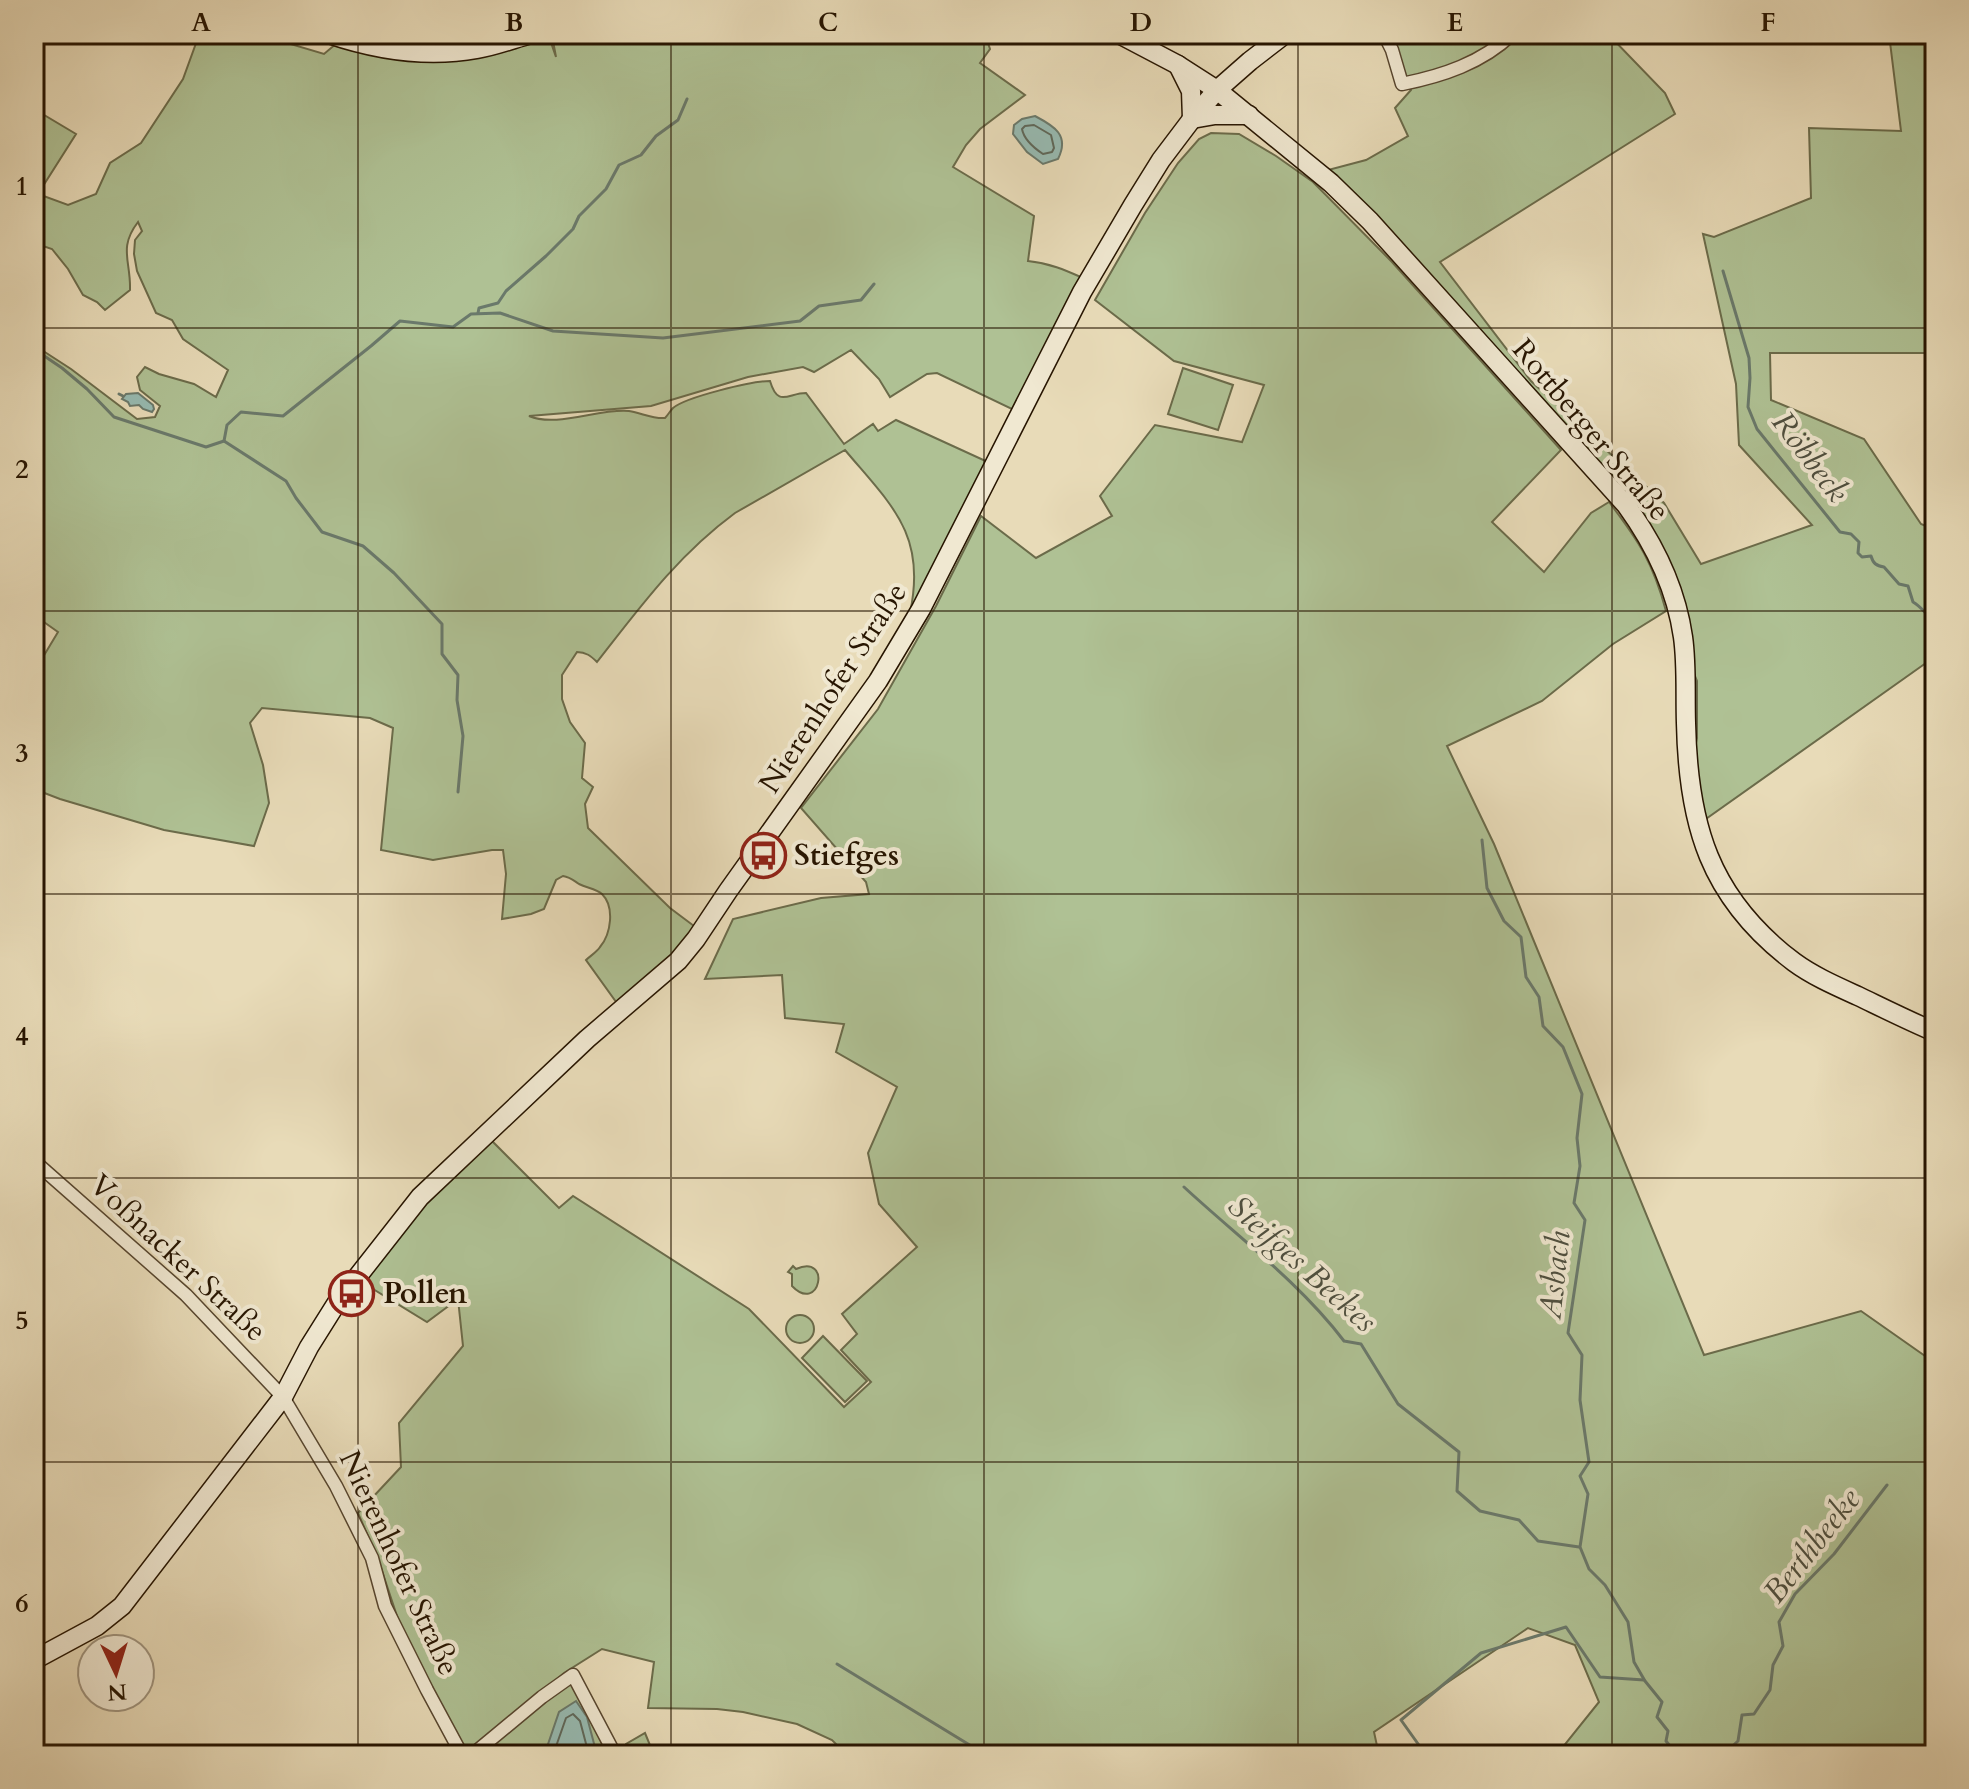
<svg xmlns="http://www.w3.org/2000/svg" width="1969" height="1789" font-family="Cardo,serif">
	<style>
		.green { fill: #afc194; stroke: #6b6b4a; stroke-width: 2 }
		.water { fill: #97bbb2; stroke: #6a796b; stroke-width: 2 }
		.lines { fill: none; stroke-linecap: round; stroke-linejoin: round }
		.shore { stroke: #5f685a; stroke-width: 2 }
		.stream { stroke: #6a796b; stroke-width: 3 }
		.street-casing { stroke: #57462f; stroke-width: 15 }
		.secondary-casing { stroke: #271501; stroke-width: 21 }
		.street { stroke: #f0e8d1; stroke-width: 12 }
		.secondary { stroke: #f0e8d1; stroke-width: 18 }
		.grid { fill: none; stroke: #271501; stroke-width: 2; stroke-opacity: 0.55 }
		.labels { text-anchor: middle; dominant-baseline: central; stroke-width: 8; stroke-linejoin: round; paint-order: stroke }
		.street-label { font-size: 30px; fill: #271501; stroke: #f0e8d1 }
		.poi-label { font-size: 30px; font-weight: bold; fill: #271501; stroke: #f0e8d1; text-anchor: start }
		.water-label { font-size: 32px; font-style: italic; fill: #4e4f3f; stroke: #f0e8d1 }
		.neatline { fill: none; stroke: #271501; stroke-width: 3 }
		.grid-label { font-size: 26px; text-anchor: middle; font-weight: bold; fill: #271501 }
	</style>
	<rect width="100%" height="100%" fill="#e8dbb8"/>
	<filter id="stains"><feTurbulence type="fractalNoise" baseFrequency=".0025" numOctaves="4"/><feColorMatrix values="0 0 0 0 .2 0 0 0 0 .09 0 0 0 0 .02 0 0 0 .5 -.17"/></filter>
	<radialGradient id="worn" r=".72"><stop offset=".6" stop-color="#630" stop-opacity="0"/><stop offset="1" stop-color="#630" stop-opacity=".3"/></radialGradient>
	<g class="green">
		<path d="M202 34H257L324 54 337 43 510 47 548 34 556 57 553 41 568 34H985L990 49 980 63 1025 95 980 129 966 145 953 167 1034 216 1028 261C1049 263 1065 270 1083 278L1016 411 937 373 927 374 890 397 879 379 851 350 814 372 803 367 748 377 651 406 529 416C557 428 599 408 629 411 642 413 652 419 665 418 668 415 670 411 673 408 686 397 752 381 770 381 778 408 788 393 806 393L844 444 873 424 878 431 896 420 990 463 910 613C927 534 891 505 845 450L735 513C678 555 640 607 597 662 591 656 586 652 577 652L562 675V699L570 722 585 743 582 778 593 787 585 804 588 828 670 908 698 929 619 1006 586 960C590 956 597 952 600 947 611 934 615 907 602 894 596 889 587 888 579 884 573 880 570 877 563 876L556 880 544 909 531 914 502 919 506 874 503 850H492L433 860 381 850 393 728 370 718 262 708 250 723 263 765 269 803 254 846 164 830 60 799 34 789V672L58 632 34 615V345L71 369 137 419 155 417 160 406 140 390 137 377 145 367 159 374 194 384 216 397 228 370 183 339 172 320 156 313 137 271 134 254 135 240 142 231 138 222C118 248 131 261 130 290L105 310 97 302 83 295 68 269 52 249 34 243V109L76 134 38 194 68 205 96 194 110 163 141 143 183 79 199 35Z"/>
		<path d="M1391 34H1608L1665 93 1675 114 1440 262 1531 381 1664 503 1701 564 1812 525 1739 445 1736 384 1703 234 1714 237 1811 198 1809 128 1901 131 1889 34H1935V353H1770L1771 400 1864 439 1921 524 1935 530V660L1933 658 1703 821 1692 750 1696 743 1697 738V681L1692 669 1663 553 1328 170 1366 160 1408 136 1395 108 1411 90Z"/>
		<path d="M1211 133 1239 134 1276 156 1313 182 1392 262 1561 450 1492 522 1544 572 1591 513 1609 502C1639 541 1653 563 1666 611L1613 644 1542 701 1447 746 1494 844 1704 1355 1861 1311 1935 1363V1755H1566L1562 1748 1599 1702 1575 1645 1528 1628 1374 1732 1379 1755H847L832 1740 797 1724 743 1712 717 1709 648 1708 654 1662 602 1649 564 1673 474 1750 462 1746 406 1643 379 1562 358 1513 401 1467 399 1423 463 1346 458 1299 427 1322 360 1281 423 1200 489 1138 559 1208 573 1196 749 1309 844 1407 871 1382 841 1350 857 1334 842 1314 917 1247 879 1204 868 1153 897 1087 836 1052 844 1024 785 1018 782 975 705 979 733 919 821 898 869 894 866 882 801 808 878 709 936 606 981 516 1036 558 1112 516 1100 496 1155 425 1242 442 1264 385 1174 361 1095 300 1145 213 1178 163 1199 139Z"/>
		<path d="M1183 368 1233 385 1218 430 1168 414Z"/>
		<path d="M793 1266 796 1269C832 1253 820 1315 792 1286V1274L788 1272Z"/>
		<circle cx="800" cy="1329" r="14"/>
		<path d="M823 1336 867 1381 845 1402 802 1358Z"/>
		<path d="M572 1680 591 1713 606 1755H479Z"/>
		<path d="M645 1733 654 1755H619L626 1744Z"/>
	</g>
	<g class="water">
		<path d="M1035 116C1054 126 1070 135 1058 159L1043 164 1027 152 1013 134 1014 125 1022 119Z"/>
		<path d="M138 393 153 405 154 409 152 412 143 409 139 405 130 406 128 402 122 399 126 394Z"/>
		<path d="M576 1701 587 1717 597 1755H556L545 1753 559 1712Z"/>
	</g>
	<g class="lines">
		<g class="shore">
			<path d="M1034 125 1051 135 1054 148 1052 152 1043 154C1034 148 1024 140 1022 129L1025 126Z"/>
			<path d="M553 1755 566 1718 573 1714 580 1721 589 1755"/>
		</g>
		<g class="stream">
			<path d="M1723 271 1749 358 1750 378 1748 407 1757 429 1840 532 1851 534 1859 542 1858 553 1862 557 1871 556C1873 563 1876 566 1884 567L1899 584 1908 586 1913 602C1922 607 1926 615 1935 622"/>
			<path d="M478 313 479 308 498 303 506 291 546 256 573 229 579 216 606 189 619 165 641 155 656 136 678 120 687 99"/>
			<path d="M34 349 62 368 87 389 114 417 206 447 224 441 286 481 296 498 322 532 363 546 394 573 442 624V654L458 675 457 700 463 736 458 792"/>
			<path d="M119 394 123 396"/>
			<path d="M224 441 227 425 241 412 283 416 371 346 400 321 453 327 471 314 500 313 553 331 663 338 800 321 819 306 861 300 874 284"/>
			<path d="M1482 840 1487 888 1504 921 1521 937 1526 977 1539 997 1543 1026 1563 1047 1582 1094 1577 1138 1580 1166 1574 1203 1585 1220 1568 1333 1582 1355 1580 1400 1589 1462 1580 1476 1588 1494 1580 1547 1589 1569 1605 1585 1628 1622 1634 1662 1645 1681 1662 1702 1657 1717 1668 1731 1666 1741 1677 1755"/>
			<path d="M1184 1187C1238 1237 1299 1282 1344 1341L1361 1344 1398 1404 1459 1452 1457 1491 1480 1511 1519 1520 1538 1541 1579 1547"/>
			<path d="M837 1664 986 1755"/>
			<path d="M1426 1755 1401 1720 1481 1653 1566 1627 1600 1677 1644 1680"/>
			<path d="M1723 1755 1738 1741 1742 1715 1754 1714 1770 1690 1773 1665 1783 1646 1779 1622 1795 1594 1834 1554 1887 1485"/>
		</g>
		<defs>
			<g id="street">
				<path d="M1384 34 1392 50 1402 84C1442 76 1482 63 1512 34"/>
				<path d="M34 1161 186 1295 283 1397 336 1486 372 1558 385 1606 427 1690 462 1755"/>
				<path d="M472 1755 542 1697 573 1675 611 1747 613 1755"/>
			</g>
			<g id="secondary">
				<path d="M329 34C376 50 427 58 477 49 495 46 513 39 531 34"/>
				<path d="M1119 34 1178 65 1217 90 1331 183 1370 221 1626 505C1655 545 1676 588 1683 637 1687 665 1685 694 1686 723 1688 824 1709 898 1794 962 1813 976 1836 986 1858 996 1883 1008 1909 1021 1935 1032"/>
				<path d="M1178 65 1191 91 1192 119"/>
				<path d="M1192 119 1215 115H1249"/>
				<path d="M34 1660 97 1626 122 1606 283 1397 309 1347 336 1304 420 1197 587 1039 678 961 696 939 728 891 878 681 921 609 1082 292 1133 205 1161 160 1192 119 1217 90 1250 61 1285 34"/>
			</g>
		</defs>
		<use href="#street" class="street-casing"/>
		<use href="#secondary" class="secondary-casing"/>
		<use href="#street" class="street"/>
		<use href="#secondary" class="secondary"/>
	</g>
	<path class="grid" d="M358 34V1755M671 34V1755M984 34V1755M1298 34V1755M1612 34V1755M34 328H1935M34 611H1935M34 894H1935M34 1178H1935M34 1462H1935"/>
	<defs>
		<symbol id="bus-ring" viewBox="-11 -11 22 22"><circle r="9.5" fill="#f0e8d1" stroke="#8f2418" stroke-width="1.5"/><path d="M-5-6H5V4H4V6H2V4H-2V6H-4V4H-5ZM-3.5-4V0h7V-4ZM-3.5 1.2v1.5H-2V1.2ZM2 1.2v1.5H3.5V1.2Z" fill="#8f2418"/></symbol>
	</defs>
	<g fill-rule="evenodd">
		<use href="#bus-ring" x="738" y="830" width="51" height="51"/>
		<use href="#bus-ring" x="326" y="1268" width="51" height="51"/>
	</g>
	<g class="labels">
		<g class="street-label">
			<text transform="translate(1591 430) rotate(50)">Rottberger Straße</text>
			<text transform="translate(833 688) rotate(-57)">Nierenhofer Straße</text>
			<text transform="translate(178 1258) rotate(43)">Voßnacker Straße</text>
			<text transform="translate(399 1563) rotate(65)">Nierenhofer Straße</text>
		</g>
		<g class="poi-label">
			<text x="794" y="855">Stiefges</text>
			<text x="383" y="1293">Pollen</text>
		</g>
		<g class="water-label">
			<text transform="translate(1810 457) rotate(53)">Röbbeck</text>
			<text transform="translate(1302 1264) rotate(42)">Steifges Beekes</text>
			<text transform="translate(1555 1275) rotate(-84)">Asbach</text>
			<text transform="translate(1812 1546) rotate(-52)">Berthbeeke</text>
		</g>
	</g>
	<rect width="1969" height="1789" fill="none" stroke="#e8dbb8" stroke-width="88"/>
	<g transform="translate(116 1673) rotate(176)"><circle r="38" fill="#f0e8d1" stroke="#a0947e" stroke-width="2"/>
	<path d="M0-6L14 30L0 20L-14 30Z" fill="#8f2418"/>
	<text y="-12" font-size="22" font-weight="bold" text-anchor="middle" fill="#271501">N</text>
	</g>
	<rect x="44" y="44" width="1881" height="1701" class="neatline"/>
	<g class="grid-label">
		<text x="201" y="31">A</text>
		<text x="514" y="31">B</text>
		<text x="828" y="31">C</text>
		<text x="1141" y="31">D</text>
		<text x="1455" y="31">E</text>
		<text x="1768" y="31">F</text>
		<text x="22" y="195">1</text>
		<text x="22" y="478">2</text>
		<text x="22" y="762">3</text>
		<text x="22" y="1045">4</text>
		<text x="22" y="1329">5</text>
		<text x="22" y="1612">6</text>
	</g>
	<rect width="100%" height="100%" filter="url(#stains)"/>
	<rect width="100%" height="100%" fill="url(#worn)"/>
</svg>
